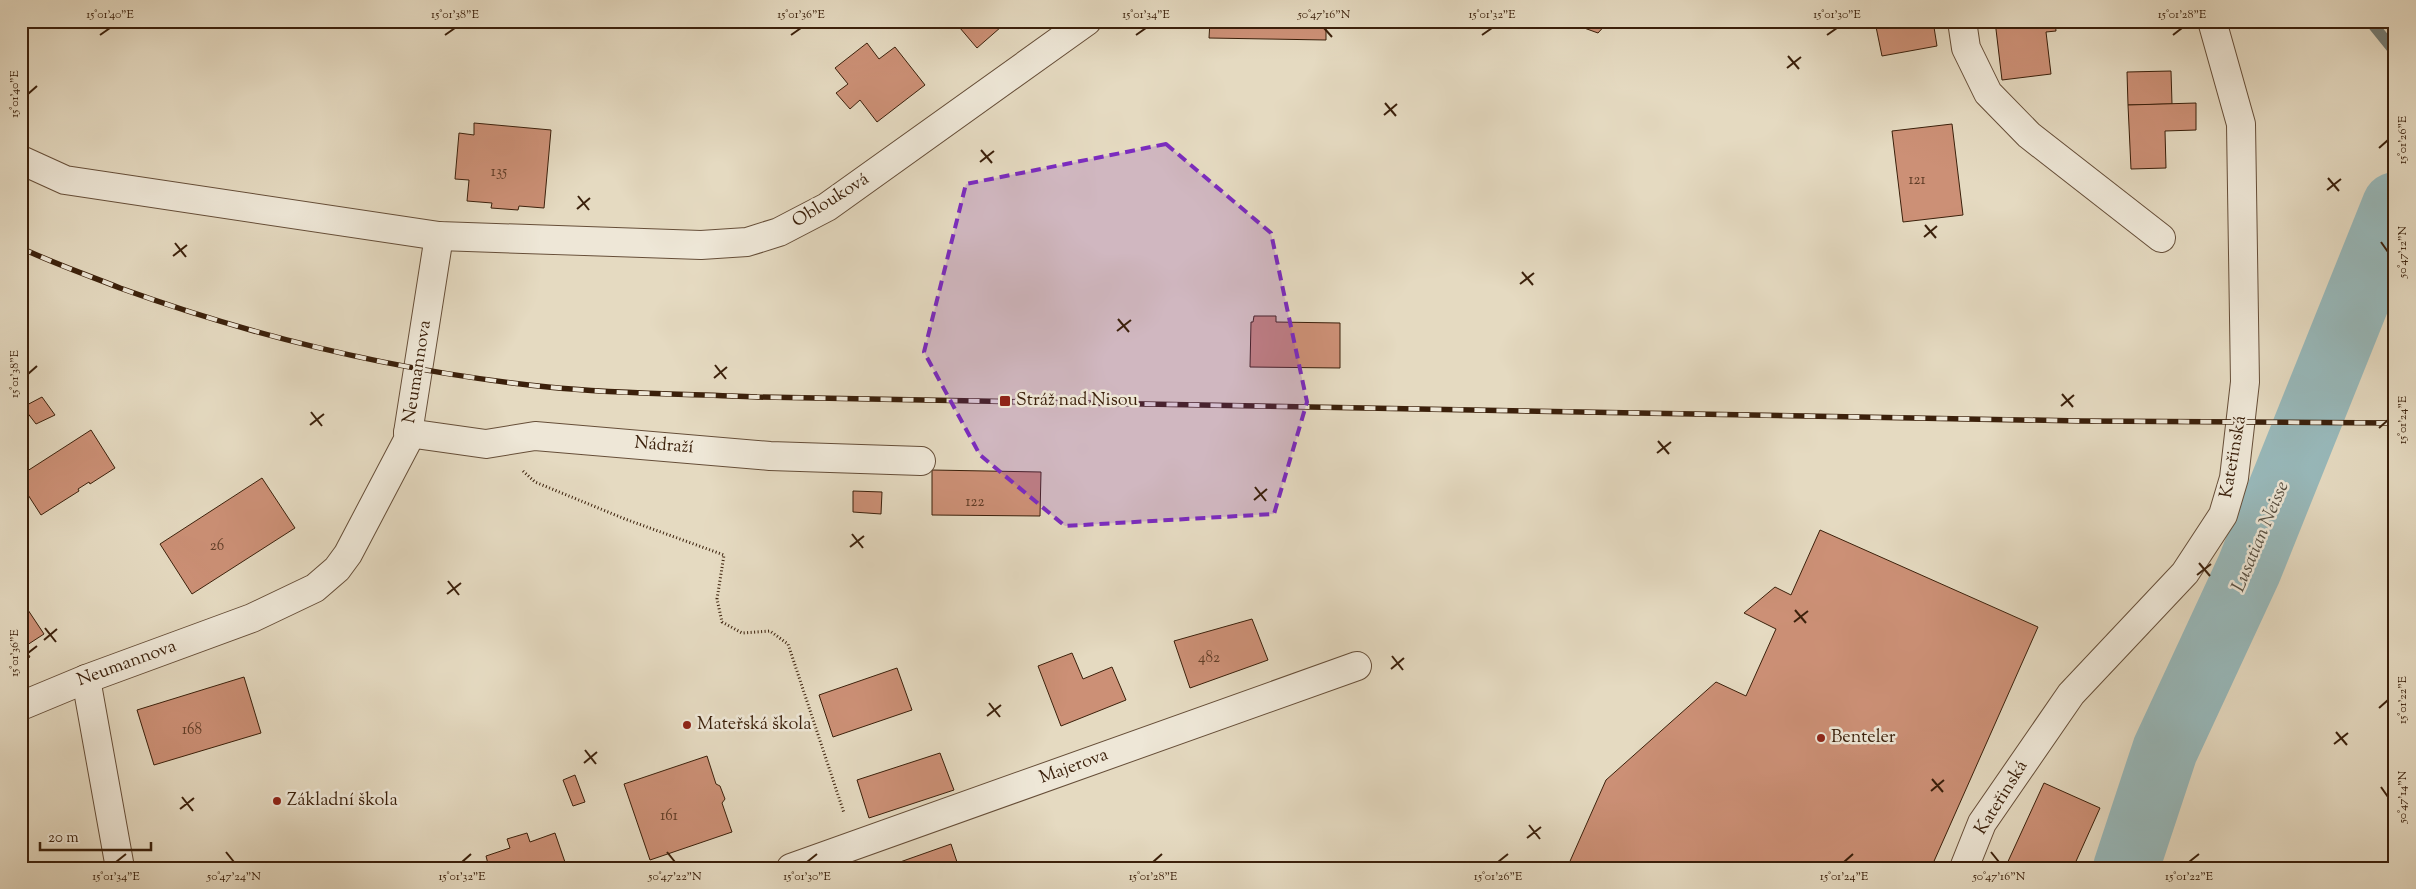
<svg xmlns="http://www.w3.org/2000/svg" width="2416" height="889" font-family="'Sorts Mill Goudy',serif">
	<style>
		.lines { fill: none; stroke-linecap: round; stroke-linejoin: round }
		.stream { stroke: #737c75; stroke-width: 11 }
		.river { stroke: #98b9bb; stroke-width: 66 }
		.building { fill: #cc9076; stroke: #3b200b }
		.minor-casing { stroke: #664e38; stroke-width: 30 }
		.path { stroke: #3b200b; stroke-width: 3; stroke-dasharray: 1 2.5; stroke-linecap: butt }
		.minor { stroke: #eee7d7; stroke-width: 28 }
		.rail-casing { stroke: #3b200b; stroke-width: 5.5 }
		.rail { stroke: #eee7d7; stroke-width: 4; stroke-dasharray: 11; stroke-linecap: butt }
		.marked { fill: #7b2cbf; fill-opacity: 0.2; stroke: #7b2cbf; stroke-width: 4; stroke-dasharray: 10 6; stroke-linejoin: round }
		.ticks { fill: none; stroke: #3b200b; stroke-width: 2 }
		.poi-dot { fill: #8f2418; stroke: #eee7d7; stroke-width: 2 }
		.labels { text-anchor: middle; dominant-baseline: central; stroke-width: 5; stroke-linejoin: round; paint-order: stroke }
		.number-label { font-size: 15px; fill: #5f3c26 }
		.street-label { font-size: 18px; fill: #3b200b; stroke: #eee7d7 }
		.poi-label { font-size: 18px; fill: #3b200b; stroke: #eee7d7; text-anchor: start }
		.water-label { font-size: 19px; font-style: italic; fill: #574e40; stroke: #eee7d7 }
		.neatline { fill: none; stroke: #3b200b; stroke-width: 2 }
		.ticks-label { font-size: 12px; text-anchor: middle; fill: #3b200b }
	</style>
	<rect width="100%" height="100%" fill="#e5dac1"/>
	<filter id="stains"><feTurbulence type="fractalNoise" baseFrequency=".004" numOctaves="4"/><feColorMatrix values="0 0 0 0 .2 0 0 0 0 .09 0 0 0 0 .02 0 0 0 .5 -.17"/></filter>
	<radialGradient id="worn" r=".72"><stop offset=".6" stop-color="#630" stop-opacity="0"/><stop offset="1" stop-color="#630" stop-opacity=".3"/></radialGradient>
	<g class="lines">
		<path class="stream" d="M2370 21 2395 52"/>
		<path class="river" d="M2126 868 2165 750 2249 569 2395 205"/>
	</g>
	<g class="building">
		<path d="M954 21H996L1001 27 977 48Z"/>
		<path d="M1210 21H1326V40L1209 38Z"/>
		<path d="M1563 21H1609L1598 33 1573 24 1569 28Z"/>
		<path d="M1868 21H1933L1937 46 1882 56 1875 22 1868 24Z"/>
		<path d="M1995 21H2055L2056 31 2046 32 2051 74 2002 80Z"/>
		<path d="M867 43 879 59 895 47 925 85 877 122 860 100 850 109 836 93 848 84 835 68Z"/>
		<path d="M2171 71 2172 104 2128 105 2127 72Z"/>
		<path d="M2196 103V130L2165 131 2166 168 2131 169 2128 105Z"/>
		<path d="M474 123 551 130 544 208 519 206 518 210 491 208 492 203 467 201 469 180 455 179 459 133 474 135Z"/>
		<path d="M1952 124 1963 215 1903 222 1892 131Z"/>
		<path d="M1254 316H1276V322L1340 323V368L1250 367 1251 322H1253Z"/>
		<path d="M42 397 55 415 36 424 23 407Z"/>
		<path d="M91 430 115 468 90 484 89 482 78 489 79 491 41 515 21 484V475Z"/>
		<path d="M932 470 1041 472 1040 516 932 515Z"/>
		<path d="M262 478 295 528 192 594 160 544Z"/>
		<path d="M853 491 882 492 881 514 853 512Z"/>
		<path d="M1820 530 2038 627 1931 868H1567L1606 780 1716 682 1746 696 1776 629 1744 613 1775 587 1791 595Z"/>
		<path d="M26 607 44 634 24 647 30 657 21 662V610Z"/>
		<path d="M1252 619 1268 660 1190 688 1174 641Z"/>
		<path d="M1072 653 1083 679 1112 667 1126 700 1061 726 1038 666Z"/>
		<path d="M897 668 912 710 833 737 819 695Z"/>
		<path d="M244 677 261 733 154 765 137 710Z"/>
		<path d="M940 753 954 790 869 818 857 780Z"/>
		<path d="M707 756 716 784 720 786 725 799 722 803 732 832 650 860 624 784Z"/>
		<path d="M575 775 585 802 573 806 563 780Z"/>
		<path d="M2044 783 2100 808 2073 868H2005Z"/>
		<path d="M527 833 530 842 555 833 567 868H489L486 856 510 848 507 839Z"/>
		<path d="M951 844 959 868H883Z"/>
		<path d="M318 862 320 868H298Z"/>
	</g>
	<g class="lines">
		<defs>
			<g id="minor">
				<path d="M1962 21 1966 48 1988 93 2029 135 2161 238"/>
				<path d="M21 160 65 180 439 236 701 245 747 242 779 232 827 207 1087 21"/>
				<path d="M408 433 486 444 535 436 770 456 921 461"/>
				<path d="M86 679 120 868"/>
				<path d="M21 706 86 679 252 618 315 588 337 569 348 554 410 436 408 433 439 236"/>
				<path d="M791 868 1357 666"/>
				<path d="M1964 868 1982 823 2071 694 2185 573 2223 515 2234 478 2245 382 2241 124 2212 21"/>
			</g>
		</defs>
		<use href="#minor" class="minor-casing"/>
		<path class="path" d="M523 471 535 482 625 519 724 555 717 599 722 622 742 633 770 631 788 644 844 813"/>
		<use href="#minor" class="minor"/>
		<defs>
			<path id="rail" d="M21 248C53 263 87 275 120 288 258 338 402 372 548 387 617 394 688 394 757 397L2081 421 2395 423"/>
		</defs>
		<use href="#rail" class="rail-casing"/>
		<use href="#rail" class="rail"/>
	</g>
	<path class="marked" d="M1166 144 1271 233 1307 402 1274 514 1065 526 980 455 924 352 966 184Z"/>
	<path class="ticks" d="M1324 28 1332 37M100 35 110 28M445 35 455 28M791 35 801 28M1136 35 1146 28M1482 35 1492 28M1827 35 1837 28M2173 35 2182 28M1788 56 1799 69M1787 68 1801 57M28 94 37 86M1385 103 1396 116M1384 115 1397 104M2379 148 2388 140M981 150 992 163M980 162 994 151M2328 178 2339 191M2327 190 2341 179M578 196 589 210M577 209 590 198M1925 225 1936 238M1924 237 1937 226M2381 242 2388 252M175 243 186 257M173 256 187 245M1522 272 1533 285M1520 284 1534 273M1118 319 1129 332M1117 331 1131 320M715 365 726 379M28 374 37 366M714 378 727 367M2062 394 2073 407M2061 406 2074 395M311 412 322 426M310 425 324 414M2379 428 2388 420M1658 441 1669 454M1657 453 1671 442M1255 487 1266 501M1254 500 1267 489M852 534 863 548M850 547 864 536M2199 563 2210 576M2197 575 2211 564M448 581 459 595M447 594 461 583M1795 610 1806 623M1794 622 1808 611M45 628 56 642M44 640 57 629M28 653 37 646M1392 656 1403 670M1391 669 1404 658M989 703 1000 717M2379 708 2388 700M987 716 1001 705M2336 732 2347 745M2334 744 2348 733M585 750 596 764M584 763 597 752M1932 779 1943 792M2381 787 2388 797M1931 791 1944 780M182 797 193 811M180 809 194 798M1529 825 1540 839M1527 838 1541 827M226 852 234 862M667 852 675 862M1991 852 1999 862M116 862 126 854M462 862 471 854M807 862 817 854M1153 862 1162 854M1498 862 1508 854M1844 862 1853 854M2189 862 2199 854"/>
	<g class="poi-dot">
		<rect x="999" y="395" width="12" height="12" rx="2.5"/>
		<circle cx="687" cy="725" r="5"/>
		<circle cx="1821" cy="738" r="5"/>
		<circle cx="277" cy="801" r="5"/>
	</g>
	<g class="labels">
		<g class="number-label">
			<text x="499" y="172">135</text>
			<text x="1917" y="180">121</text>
			<text x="975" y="502">122</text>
			<text x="217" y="546">26</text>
			<text x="1209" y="658">482</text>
			<text x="192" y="730">168</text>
			<text x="669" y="816">161</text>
		</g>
		<g class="street-label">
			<text transform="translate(831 201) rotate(-32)">Oblouková</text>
			<text transform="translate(418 372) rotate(-81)">Neumannova</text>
			<text transform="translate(664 446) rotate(5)">Nádraží</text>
			<text transform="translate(2234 457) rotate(-80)">Kateřinská</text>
			<text transform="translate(127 664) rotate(-20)">Neumannova</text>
			<text transform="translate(1074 767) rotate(-20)">Majerova</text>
			<text transform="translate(2002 798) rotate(-58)">Kateřinská</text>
		</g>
		<g class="poi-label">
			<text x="1016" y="401">Stráž nad Nisou</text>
			<text x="697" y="725">Mateřská škola</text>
			<text x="1831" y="738">Benteler</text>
			<text x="287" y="801">Základní škola</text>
		</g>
		<g class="water-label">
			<text transform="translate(2261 537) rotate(-67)">Lusatian Neisse</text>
		</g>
	</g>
	<rect width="2416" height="889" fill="none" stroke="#e5dac1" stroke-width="55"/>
	<path d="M40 842v8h111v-8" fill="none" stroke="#3b200b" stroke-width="2.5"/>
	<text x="48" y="842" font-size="15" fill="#3b200b" stroke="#eee7d7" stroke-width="4" paint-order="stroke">20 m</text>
	<rect x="28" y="28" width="2360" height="834" class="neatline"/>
	<g class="ticks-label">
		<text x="110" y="18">15°01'40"E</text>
		<text x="455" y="18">15°01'38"E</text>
		<text x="801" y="18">15°01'36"E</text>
		<text x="1146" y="18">15°01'34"E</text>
		<text x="1324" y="18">50°47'16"N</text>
		<text x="1492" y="18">15°01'32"E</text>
		<text x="1837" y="18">15°01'30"E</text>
		<text x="2182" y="18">15°01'28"E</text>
		<text transform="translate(14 94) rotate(-90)" y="4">15°01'40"E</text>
		<text transform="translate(2402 140) rotate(-90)" y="4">15°01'26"E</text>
		<text transform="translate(2402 252) rotate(-90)" y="4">50°47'12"N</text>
		<text transform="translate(14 374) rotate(-90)" y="4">15°01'38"E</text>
		<text transform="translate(2402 420) rotate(-90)" y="4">15°01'24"E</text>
		<text transform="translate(14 653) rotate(-90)" y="4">15°01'36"E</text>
		<text transform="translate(2402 700) rotate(-90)" y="4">15°01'22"E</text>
		<text transform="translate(2402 797) rotate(-90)" y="4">50°47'14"N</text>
		<text x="116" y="880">15°01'34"E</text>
		<text x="234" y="880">50°47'24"N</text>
		<text x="462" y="880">15°01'32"E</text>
		<text x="675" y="880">50°47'22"N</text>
		<text x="807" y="880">15°01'30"E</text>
		<text x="1153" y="880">15°01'28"E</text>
		<text x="1498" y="880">15°01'26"E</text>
		<text x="1844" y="880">15°01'24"E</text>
		<text x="1999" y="880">50°47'16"N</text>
		<text x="2189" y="880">15°01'22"E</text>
	</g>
	<rect width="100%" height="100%" filter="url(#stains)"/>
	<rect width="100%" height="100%" fill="url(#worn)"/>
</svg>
